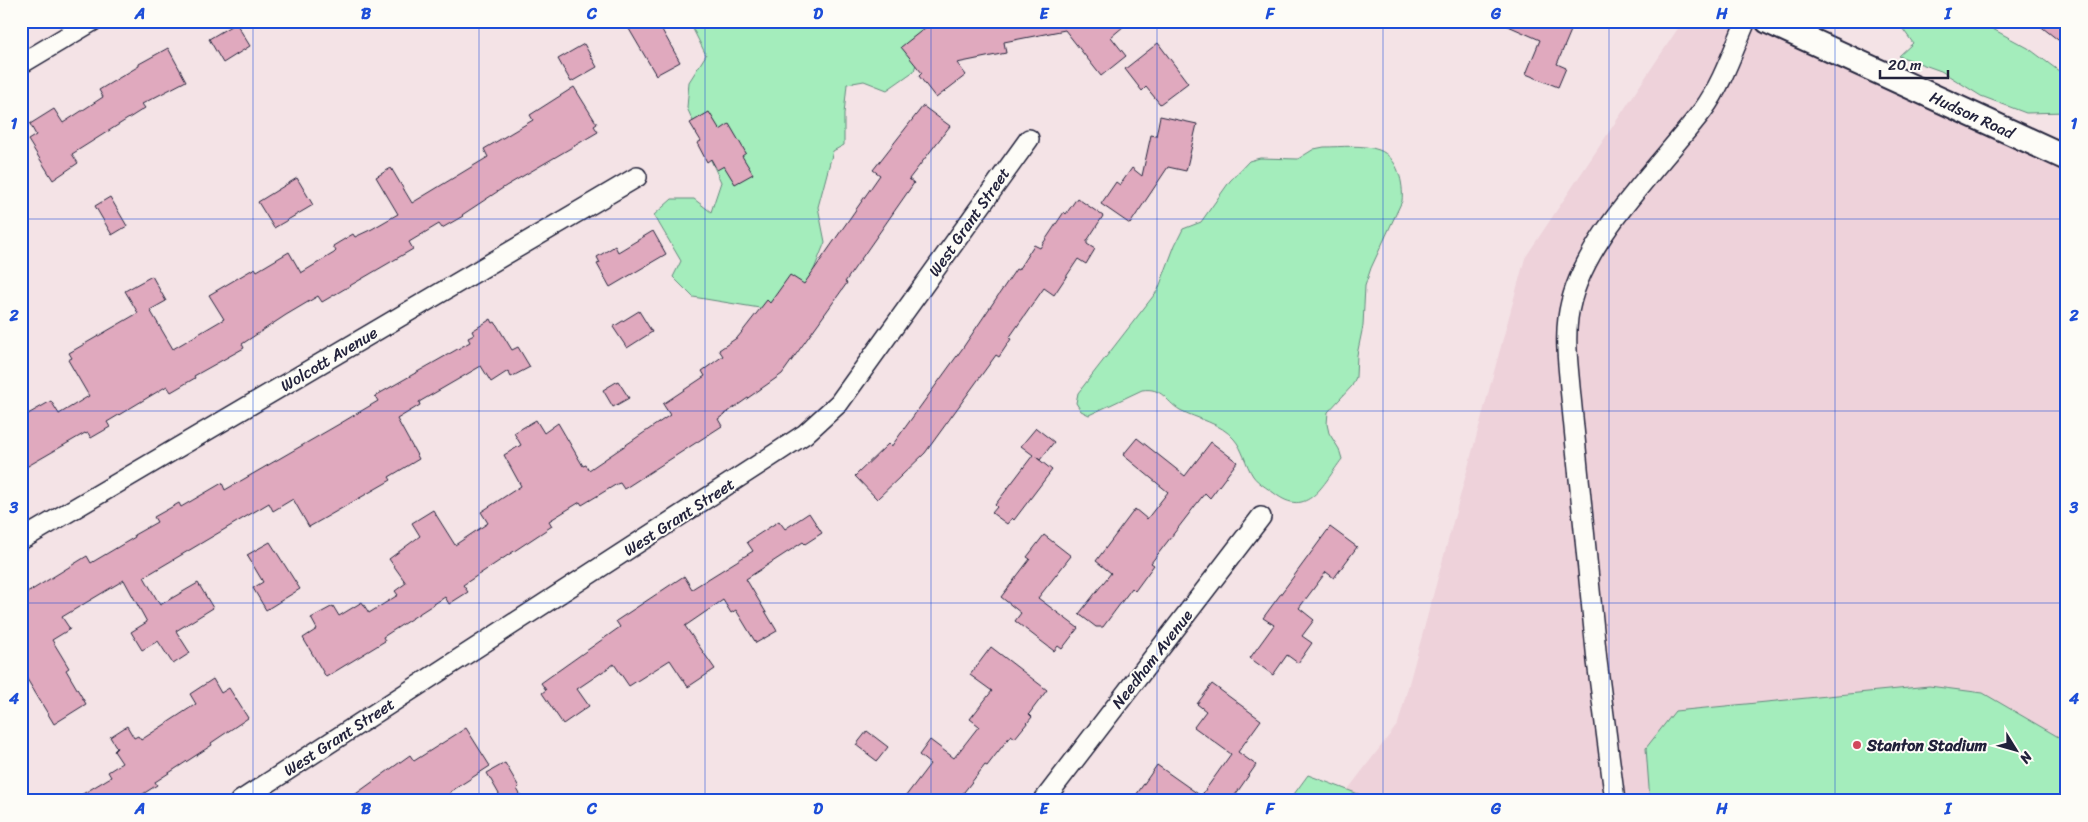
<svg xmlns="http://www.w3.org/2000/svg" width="2088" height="822" font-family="Sriracha,sans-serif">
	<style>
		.built { fill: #eed2da }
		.green { fill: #a4edbc; stroke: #63887c }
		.building { fill: #e0a9be; stroke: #22223b }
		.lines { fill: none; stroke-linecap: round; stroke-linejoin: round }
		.minor-casing { stroke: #22223b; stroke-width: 22 }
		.tertiary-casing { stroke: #22223b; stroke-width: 28 }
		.minor { stroke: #fdfcf7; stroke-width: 19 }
		.tertiary { stroke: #fdfcf7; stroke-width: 24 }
		.grid { fill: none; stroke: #1d4ed8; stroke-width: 1; stroke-opacity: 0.55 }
		.poi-dot { fill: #d1495b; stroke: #fdfcf7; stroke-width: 2 }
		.labels { text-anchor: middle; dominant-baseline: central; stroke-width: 4; stroke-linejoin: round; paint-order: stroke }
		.street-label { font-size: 16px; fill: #22223b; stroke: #fdfcf7 }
		.poi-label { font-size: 16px; font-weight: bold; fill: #22223b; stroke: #fdfcf7; text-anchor: start }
		.neatline { fill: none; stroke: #1d4ed8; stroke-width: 2 }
		.grid-label { font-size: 16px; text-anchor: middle; font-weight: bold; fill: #1d4ed8 }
	</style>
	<rect width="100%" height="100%" fill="#f4e3e6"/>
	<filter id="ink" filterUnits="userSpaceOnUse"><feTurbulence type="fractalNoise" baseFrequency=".02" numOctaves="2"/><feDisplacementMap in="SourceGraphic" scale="10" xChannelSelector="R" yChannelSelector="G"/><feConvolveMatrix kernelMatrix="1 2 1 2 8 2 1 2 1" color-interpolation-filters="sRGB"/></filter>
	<g filter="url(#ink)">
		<path class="built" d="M1683 21H1765L2067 159V801H1339L1398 724 1525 258Z"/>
		<g class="green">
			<path d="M689 21H928L914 71 887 90 864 81 847 84 844 114V145L833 151 818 207 825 242 796 314 693 297 673 277 681 261 654 215 672 199H694L711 212 721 182 687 108 689 82 706 55Z"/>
			<path d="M1897 21H1978L2028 48 2067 77V112L2026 113 1981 96 1941 71 1899 56 1913 43Z"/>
			<path d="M1324 147C1341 147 1363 144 1379 150 1398 157 1404 184 1402 201L1371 268 1365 286 1363 326 1357 355 1356 377 1352 386 1328 412 1327 424 1329 433 1339 449 1342 459C1323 484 1308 520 1274 493 1267 488 1258 483 1253 476 1245 464 1243 449 1234 439 1221 423 1197 419 1180 410 1165 401 1163 387 1142 390L1089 415 1081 411 1076 403 1078 393 1158 290 1175 245 1183 229 1201 222 1230 181 1249 161 1260 158 1298 159 1314 149Z"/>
			<path d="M1929 686 1983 693 2067 742V801H1650L1646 748 1675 711Z"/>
			<path d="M1308 775 1369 798 1370 801H1289Z"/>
		</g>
		<g class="building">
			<path d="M642 21H657L680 62 656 75 629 29Z"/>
			<path d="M934 21H1130L1111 37 1126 56 1101 76 1065 30 1004 42 1006 53 957 63 966 75 936 98 919 76 922 73 901 47Z"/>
			<path d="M1497 21H1575L1557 64 1566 68 1558 87 1526 74 1540 40Z"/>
			<path d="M2034 21H2067V47Z"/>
			<path d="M236 23 250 46 223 63 209 39Z"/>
			<path d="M1158 43 1188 83 1160 104 1146 87 1142 91 1125 69Z"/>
			<path d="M584 44 597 67 571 82 558 59Z"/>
			<path d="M168 48 186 81 142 104 145 108 72 154 78 163 53 180 28 140 36 135 30 124 54 109 63 123 103 97 99 90 139 66V64Z"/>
			<path d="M574 87 597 124 594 126 598 132 506 186 462 215 463 216 442 228 439 224 409 242 413 249 322 302 318 296 286 315 242 344 244 348 194 376 195 378 171 392 167 386 107 422 110 427 91 438 88 433 86 434 85 433 21 470V418L51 401 59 414 89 396 68 360 72 358 69 353 138 313 125 291 152 276 166 301 150 310 173 349 224 319 209 295 255 268 257 271 289 252 301 273 334 253 336 251 333 246 353 234 355 237 372 229 398 214 376 177 391 168 412 203 488 157 484 149 533 120 530 115Z"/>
			<path d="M923 106 950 126 909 179 914 183 845 282 847 283 782 374 718 419 722 426 624 489 620 483 617 484 582 505 580 502 549 521 552 526 463 585 468 592 449 604 445 597 383 637 385 641 326 677 303 638 317 629 311 618 333 606 339 616 362 602 369 613 398 595 395 591 406 583 389 559 420 536 412 523 433 510 455 545 488 523 481 512 521 486 504 455 521 445 514 433 536 420 544 433 558 423 583 466 586 465 589 470 670 415 663 404 705 376 702 371 723 356 719 350 738 337 767 300 770 303 790 275 804 284 880 175 873 170Z"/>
			<path d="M709 112 720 130 729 124 746 153 742 156 753 174 735 184 724 166 717 170 711 159 707 162 697 143 701 141 690 123Z"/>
			<path d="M1160 116 1197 124 1186 171 1168 167 1130 224 1101 204 1116 182 1120 185 1132 168 1142 176 1151 135 1156 136Z"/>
			<path d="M297 178 313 205 274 228 258 202Z"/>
			<path d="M110 197 127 226 112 235 95 206Z"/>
			<path d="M1077 198 1103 216 1087 241V244L1095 249 1086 264 1078 259 1054 295 1044 288 1009 338 1011 339 999 357 996 355 925 453 877 499 855 476 888 444 891 447 962 349 1016 269 1018 270 1034 245 1040 248 1064 212 1066 214Z"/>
			<path d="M653 231 666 254 610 287 597 264 600 263 597 257 615 246 618 252Z"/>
			<path d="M639 311 652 332 627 348 613 327Z"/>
			<path d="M491 319 493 323 495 322 512 350 518 347 530 367 511 377 508 371 491 382 481 366 419 402 420 405 397 419 419 459 389 477 391 480 309 527 293 499 273 511 269 503 144 577 160 605 198 583 213 608 176 631 190 653 173 664 158 641 142 650 131 632 147 622 124 580 62 617 70 629 52 640 69 668 66 670 86 704 54 724 21 669V605L26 602 22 596 87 556 91 563 135 537 134 535 157 522 154 517 179 503 181 507 222 483 225 490 341 423 378 401 375 396 470 342 468 338 474 335 472 331Z"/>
			<path d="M618 381 629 398 613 407 603 390Z"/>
			<path d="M1036 428 1054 442 1040 460 1036 457 1052 470 1014 520 1012 518 1007 524 992 513 997 507 995 505 1033 455 1021 446Z"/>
			<path d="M1137 438 1185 476 1211 442 1237 462 1210 498 1205 493 1151 563 1154 565 1135 591 1132 588 1103 627H1096L1079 614 1111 573 1096 561 1135 509 1147 519 1168 492 1123 455Z"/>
			<path d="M809 513 822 533 805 544 803 542 746 579 777 631 756 643 736 610 731 613 723 600 685 626 715 669 688 687 670 660 629 686 614 664 577 689 589 706 563 724 542 693 546 690 541 683 620 627 616 621 684 576 692 589 753 551 747 542 779 521 785 529Z"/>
			<path d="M1330 527 1357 547 1334 578 1326 572 1299 608 1314 620 1302 636 1312 643 1298 663 1287 655 1273 675 1250 658 1274 625 1263 618Z"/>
			<path d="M1044 535 1071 556 1038 598 1078 628 1062 649 1058 646 1054 651 1015 621 1021 613 1001 597 1030 559 1027 557Z"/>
			<path d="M270 542 300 589 266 610 253 588 263 582 247 555Z"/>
			<path d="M991 647 1047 690 1029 714 1032 717 1015 738 1011 735 987 766 985 765 957 801H902L930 764 919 755 930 740 954 758 979 726 970 719 992 691 970 675Z"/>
			<path d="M213 679 221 693 229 688 248 718 211 743 212 745 155 782 157 785 132 801H71L111 777 108 772 122 763 114 751 117 748 110 737 127 726 134 738 138 736 141 740 196 704 190 694Z"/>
			<path d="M1212 684 1261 720 1238 752 1256 765 1231 801H1132L1157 765 1201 796 1231 754 1194 727 1206 711 1197 704Z"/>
			<path d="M466 728 490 766 450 792 456 801H346L410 755 414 761Z"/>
			<path d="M867 731 888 747 877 761 856 745Z"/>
			<path d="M505 763 519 787 517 789 524 801H503L487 773Z"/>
		</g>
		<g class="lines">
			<defs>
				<g id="minor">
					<path d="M21 64 93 21"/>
					<path d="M21 540 637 177"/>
					<path d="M240 801 764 461 805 434 839 403 1029 139"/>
					<path d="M1043 801 1261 517"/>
					<path d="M1615 801 1597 661 1570 387C1568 364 1565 341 1568 318 1577 244 1658 169 1703 110 1722 84 1733 51 1746 21"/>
				</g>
				<path id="tertiary" d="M1768 21 2067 158"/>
			</defs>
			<use href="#minor" class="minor-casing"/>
			<use href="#tertiary" class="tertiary-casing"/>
			<use href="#minor" class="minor"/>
			<use href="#tertiary" class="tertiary"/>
		</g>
	</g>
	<path class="grid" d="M253 21V801M479 21V801M705 21V801M931 21V801M1157 21V801M1383 21V801M1609 21V801M1835 21V801M21 219H2067M21 411H2067M21 603H2067"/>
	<circle class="poi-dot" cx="1857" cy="745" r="5"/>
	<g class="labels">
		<g class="street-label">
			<text transform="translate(1972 115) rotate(25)">Hudson Road</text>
			<text transform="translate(969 222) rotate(-55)">West Grant Street</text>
			<text transform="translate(329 359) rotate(-31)">Wolcott Avenue</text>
			<text transform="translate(679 517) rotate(-33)">West Grant Street</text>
			<text transform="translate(1152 659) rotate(-52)">Needham Avenue</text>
			<text transform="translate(339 737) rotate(-33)">West Grant Street</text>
		</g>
		<g class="poi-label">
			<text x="1867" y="745">Stanton Stadium</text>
		</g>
	</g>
	<rect width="2088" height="822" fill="none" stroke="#fdfcf7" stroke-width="55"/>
	<g transform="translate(2016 750) rotate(127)" stroke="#fdfcf7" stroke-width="4" paint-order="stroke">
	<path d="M0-4L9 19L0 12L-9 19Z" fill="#22223b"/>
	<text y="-8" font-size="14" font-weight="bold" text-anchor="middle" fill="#22223b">N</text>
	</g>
	<path d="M1880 70v8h68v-8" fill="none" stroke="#22223b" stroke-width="2.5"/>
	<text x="1888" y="70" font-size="15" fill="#22223b" stroke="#fdfcf7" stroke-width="4" paint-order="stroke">20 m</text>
	<rect x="28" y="28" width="2032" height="766" class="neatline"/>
	<g class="grid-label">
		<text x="140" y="19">A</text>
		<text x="366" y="19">B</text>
		<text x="592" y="19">C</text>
		<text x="818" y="19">D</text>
		<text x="1044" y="19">E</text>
		<text x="1270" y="19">F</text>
		<text x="1496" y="19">G</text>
		<text x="1722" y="19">H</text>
		<text x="1948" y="19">I</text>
		<text x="14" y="129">1</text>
		<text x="2074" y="129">1</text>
		<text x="14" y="321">2</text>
		<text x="2074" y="321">2</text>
		<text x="14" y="513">3</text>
		<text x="2074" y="513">3</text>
		<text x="14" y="704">4</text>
		<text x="2074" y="704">4</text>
		<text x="140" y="814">A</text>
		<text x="366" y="814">B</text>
		<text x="592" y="814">C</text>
		<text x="818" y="814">D</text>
		<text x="1044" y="814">E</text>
		<text x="1270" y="814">F</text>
		<text x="1496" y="814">G</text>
		<text x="1722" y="814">H</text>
		<text x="1948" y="814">I</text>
	</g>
</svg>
